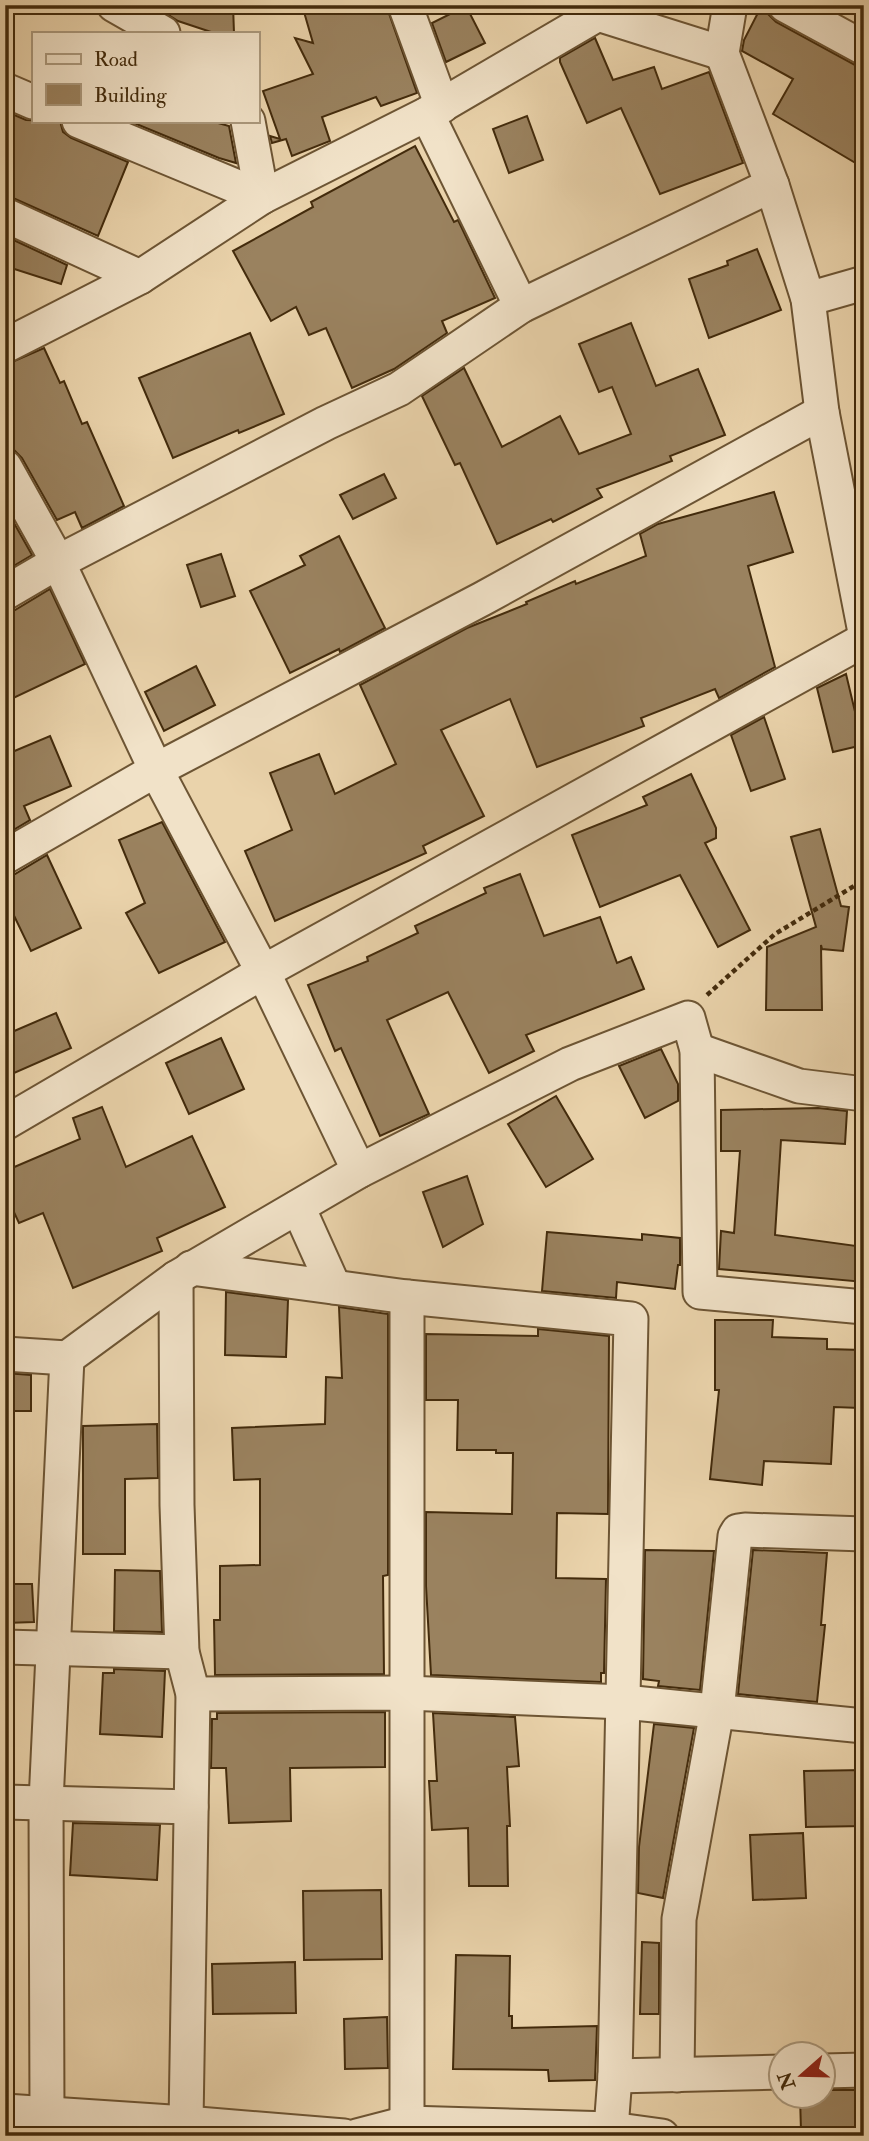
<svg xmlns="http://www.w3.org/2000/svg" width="869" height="2141" font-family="'IM FELL Double Pica',serif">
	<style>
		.building { fill: #9a825f; stroke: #432b0c; stroke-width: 2 }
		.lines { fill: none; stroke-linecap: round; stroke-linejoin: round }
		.street-casing { stroke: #6d5534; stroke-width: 37 }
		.path { stroke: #432b0c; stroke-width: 4.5; stroke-dasharray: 5 3.5; stroke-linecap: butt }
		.street { stroke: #f1e2c8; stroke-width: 33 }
	</style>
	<rect width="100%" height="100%" fill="#ead3ab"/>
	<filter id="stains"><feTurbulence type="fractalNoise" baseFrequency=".00286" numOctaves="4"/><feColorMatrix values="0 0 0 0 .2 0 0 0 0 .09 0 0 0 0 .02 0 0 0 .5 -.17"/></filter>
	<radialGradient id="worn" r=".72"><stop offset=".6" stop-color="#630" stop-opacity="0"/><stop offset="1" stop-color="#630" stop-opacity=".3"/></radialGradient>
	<g class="building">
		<path d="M153 5H233L234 33H214L178 21Z"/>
		<path d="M302 5H386L417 93 381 106 376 97 322 117 330 141 292 156 286 139 272 143 270 136 280 139 263 91 313 74 295 38 313 43Z"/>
		<path d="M762 5H766L768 14 776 22 855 65 864 67V168L773 114 793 79 742 51 744 40Z"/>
		<path d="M466 6 485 43 446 62 432 23Z"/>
		<path d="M595 38 613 80 654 67 662 89 709 72 743 163 660 194 621 108 587 123 560 62V58Z"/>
		<path d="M5 111 26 120 60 121 63 132 71 138 128 162 98 236 13 198 5 196Z"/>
		<path d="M527 116 543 160 509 173 493 129Z"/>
		<path d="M129 121H211L229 126 236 163 219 158Z"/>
		<path d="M415 146 454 222 458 220 495 298 442 321 447 333 394 369 352 388 326 328 309 335 296 307 271 321 233 251 313 207 311 202Z"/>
		<path d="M5 236 67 265 61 284 5 266Z"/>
		<path d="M757 249 781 310 709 338 689 279 728 265 727 261Z"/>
		<path d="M631 323 656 386 698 369 725 435 670 456 672 461 597 489 602 497 553 522 551 519 497 544 460 463 455 465 422 396 464 368 502 447 560 416 579 454 631 434 612 387 599 392 579 344Z"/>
		<path d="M250 333 284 414 239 433 238 430 173 458 139 378Z"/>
		<path d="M44 348 60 383 64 381 82 424 87 422 124 506 82 528 75 512 57 520 22 458 14 450 5 448V365Z"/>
		<path d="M384 474 396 498 353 519 340 495Z"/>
		<path d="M774 492 793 552 748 566 775 667 719 698 715 689 641 718 644 726 537 767 510 699 441 730 484 816 423 846 426 853 275 921 245 851 292 830 270 773 319 754 335 794 396 764 360 685 467 628 527 604 526 602 575 581 576 584 646 556 640 534 658 524Z"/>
		<path d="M5 507 32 555 5 571Z"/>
		<path d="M339 536 385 628 340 652 339 649 290 673 250 591 305 565 300 556Z"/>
		<path d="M221 554 235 596 201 607 187 565Z"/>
		<path d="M50 589 85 664 5 702V612L15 610Z"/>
		<path d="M196 666 215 705 164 731 145 692Z"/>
		<path d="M846 674 863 745 833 752 817 688Z"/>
		<path d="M764 717 785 779 751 791 731 735Z"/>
		<path d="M50 736 71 786 24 806 30 820 5 835V755Z"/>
		<path d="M691 774 716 828V838L705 843 750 930 718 947 680 875 600 907 572 835 647 805 643 797Z"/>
		<path d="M162 822 225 942 159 973 126 913 145 903 119 840Z"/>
		<path d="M820 829 841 906 849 907 843 951 822 949 821 945 822 1010H766L767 947 816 927 791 837Z"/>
		<path d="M47 855 81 928 31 951 5 897V876L15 874Z"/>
		<path d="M520 874 544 936 600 917 617 963 631 957 644 989 526 1035 534 1051 489 1073 448 992 387 1020 429 1114 380 1136 341 1048 335 1051 308 985 368 961 367 957 418 933 415 926 486 893 484 888Z"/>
		<path d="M56 1013 71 1048 5 1077V1035Z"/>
		<path d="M221 1038 244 1089 189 1114 166 1063Z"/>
		<path d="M661 1049 678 1084V1101L645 1118 619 1066Z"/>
		<path d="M556 1096 593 1159 546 1187 508 1124Z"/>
		<path d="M102 1107 126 1167 192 1136 225 1207 157 1238 162 1251 73 1288 43 1213 19 1223 5 1193V1171L80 1139 73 1118Z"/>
		<path d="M818 1108 847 1111 845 1144 781 1140 775 1235 864 1247V1282L719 1269 721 1231 734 1233 740 1151H721V1110Z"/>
		<path d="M467 1176 483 1224 443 1247 423 1192Z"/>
		<path d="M547 1232 642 1240V1234L680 1238V1265H678L675 1289 617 1282 616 1298 542 1291Z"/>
		<path d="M226 1292 288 1300 286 1357 225 1355Z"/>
		<path d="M339 1307 388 1314V1575L383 1576 384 1674 215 1675 214 1620H220V1566L260 1565V1479L234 1480 232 1428 325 1424 326 1377 342 1378Z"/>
		<path d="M715 1320H773L772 1337 827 1339V1349L862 1350 864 1396H860V1408L834 1407 831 1464 764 1461 762 1485 710 1479 719 1390H715Z"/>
		<path d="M538 1329 609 1336 608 1514 557 1513 556 1578 606 1579 604 1673H601V1682L431 1675 426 1586V1512L512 1514 513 1453H496V1450H457L458 1400H426V1334L538 1336Z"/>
		<path d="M5 1373 31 1375V1411H5Z"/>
		<path d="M157 1424 158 1478 125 1479V1554H83V1426Z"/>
		<path d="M645 1550 714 1551 700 1690 658 1686 659 1681 643 1679Z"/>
		<path d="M753 1550 827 1553 821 1625H825L817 1702 738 1694Z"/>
		<path d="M115 1570 160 1571 162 1632 114 1631Z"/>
		<path d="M5 1584H32L34 1622 5 1623Z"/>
		<path d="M114 1669 165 1671 162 1737 100 1734 103 1673H114Z"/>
		<path d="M385 1712V1767L290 1768 291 1821 229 1823 226 1768H211L212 1719H217V1713Z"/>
		<path d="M433 1713 515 1717 519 1766 507 1767 510 1826H507L508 1886H469L468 1828 432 1830 429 1781H437Z"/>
		<path d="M654 1724 694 1728 663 1898 638 1893 639 1847Z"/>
		<path d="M864 1770V1826L806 1827 804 1771Z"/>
		<path d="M73 1823 160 1825 157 1880 70 1875Z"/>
		<path d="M803 1833 806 1898 753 1900 750 1835Z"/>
		<path d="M381 1890 382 1959 304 1960 303 1891Z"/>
		<path d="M642 1942 659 1943V2014H640Z"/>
		<path d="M456 1955 510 1956 509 2016H512V2028L597 2026 595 2080 549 2081 548 2070 453 2069Z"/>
		<path d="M295 1962 296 2013 213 2014 212 1964Z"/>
		<path d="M387 2017 388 2068 345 2069 344 2019Z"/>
		<path d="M823 2090H864V2134L801 2131 800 2096H823Z"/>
	</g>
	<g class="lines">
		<defs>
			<g id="street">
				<path d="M114 5 163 33"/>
				<path d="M405 5 442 106"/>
				<path d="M591 5 598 14 722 53"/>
				<path d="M730 5 722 53 772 185 808 299 822 412 864 627"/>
				<path d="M785 5 864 48"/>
				<path d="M5 90 33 102"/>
				<path d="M427 114 521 306"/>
				<path d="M79 121 262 197"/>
				<path d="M248 121 262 197"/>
				<path d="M5 215 140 277"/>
				<path d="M808 299 864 283"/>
				<path d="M5 346 140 277 262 197 427 114 598 14"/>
				<path d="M5 467 58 562 156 770 263 972 359 1171"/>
				<path d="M5 593 58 562 326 423 399 389 521 306 772 185"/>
				<path d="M5 857 156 770 482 599 822 412"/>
				<path d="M697 1050 799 1086 864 1094"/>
				<path d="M5 1123 263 972 864 640"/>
				<path d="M298 1207 334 1287"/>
				<path d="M191 1268 407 1297 631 1319 615 2076 611 2129"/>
				<path d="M407 1297V2123"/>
				<path d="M5 1354 67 1358 176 1278 359 1171 570 1064 688 1018 697 1050 700 1292 864 1307"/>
				<path d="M5 1647 182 1652"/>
				<path d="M193 1694 406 1693 624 1702 864 1726"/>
				<path d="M5 1802 191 1807"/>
				<path d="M824 2071 864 2070"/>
				<path d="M677 2075 679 1919 717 1711 735 1536 738 1531 745 1530 864 1534"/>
				<path d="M615 2076 782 2072"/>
				<path d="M5 2111 186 2123 344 2136"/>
				<path d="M47 2115 46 1802 67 1358"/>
				<path d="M169 2136 186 2123 193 1694 182 1652 177 1505 176 1278"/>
				<path d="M357 2136 407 2123 611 2129 662 2136"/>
			</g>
		</defs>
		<use href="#street" class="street-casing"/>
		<path class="path" d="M707 995 775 934 864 880"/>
		<use href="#street" class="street"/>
	</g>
	<rect width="869" height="2141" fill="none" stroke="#ead3ab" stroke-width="28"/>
	<rect x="7" y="7" width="855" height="2127" fill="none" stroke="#432b0c" stroke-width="3.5"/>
	<rect x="14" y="14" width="841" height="2113" fill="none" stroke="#432b0c" stroke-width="2"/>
	<rect x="32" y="32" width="228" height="91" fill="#f1e2c8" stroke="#ab997d" stroke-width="2"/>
	<rect x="46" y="54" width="35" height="10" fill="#f1e2c8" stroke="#ab997d" stroke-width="2"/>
	<text x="94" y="66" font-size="21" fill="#432b0c">Road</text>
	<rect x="46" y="84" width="35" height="21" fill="#9a825f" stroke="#ab997d" stroke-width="2"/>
	<text x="94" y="102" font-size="21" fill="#432b0c">Building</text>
	<g transform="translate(802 2075) rotate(250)"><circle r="33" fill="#f1e2c8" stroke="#ab997d" stroke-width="2"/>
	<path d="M0-5L12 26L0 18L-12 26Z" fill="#8f2418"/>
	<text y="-10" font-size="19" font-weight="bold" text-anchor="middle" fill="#432b0c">N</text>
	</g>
	<rect width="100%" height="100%" filter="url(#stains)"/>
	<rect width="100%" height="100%" fill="url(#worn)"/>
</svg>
